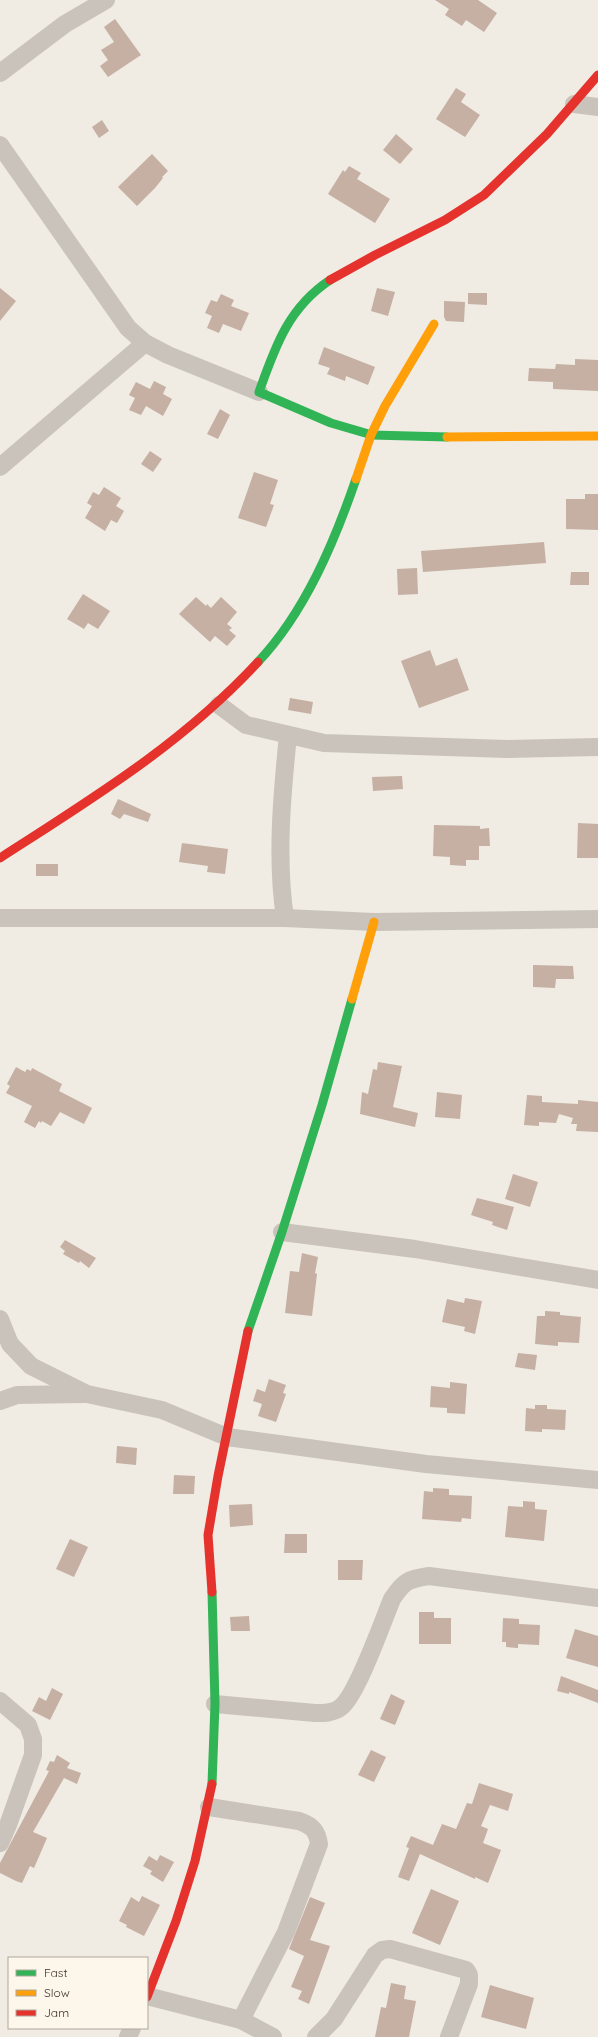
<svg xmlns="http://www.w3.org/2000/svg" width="598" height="2037" font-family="Quicksand,sans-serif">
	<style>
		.building { fill: #c5b0a3 }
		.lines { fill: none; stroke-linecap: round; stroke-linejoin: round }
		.street { stroke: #c9c3bc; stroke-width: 18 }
		.fast { stroke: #30b455; stroke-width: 9 }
		.slow { stroke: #ff9f0a; stroke-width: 9 }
		.jam { stroke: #e5322d; stroke-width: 9 }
	</style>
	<rect width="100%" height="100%" fill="#f0ebe3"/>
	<g class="building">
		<path d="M435 0H478L497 13 484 32 466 20 462 26 445 15 449 9Z"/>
		<path d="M115 19 141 55 108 77 100 66 108 60 101 50 114 42 104 27Z"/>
		<path d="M456 88 466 94 461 102 480 115 465 137 436 119Z"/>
		<path d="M102 120 109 131 99 138 92 127Z"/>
		<path d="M396 134 413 149 400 164 383 150Z"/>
		<path d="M152 154 168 171 162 177 163 178 155 188 137 206 118 187Z"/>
		<path d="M349 166 361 173 357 179 390 199 375 223 328 194 343 170 345 172Z"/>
		<path d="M0 288 16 301 0 321Z"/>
		<path d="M377 288 395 292 388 316 371 311Z"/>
		<path d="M468 293H487V305L468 304Z"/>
		<path d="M221 294 234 300 231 306 249 313 241 331 223 324 219 333 207 328 212 316 205 313 211 300 217 302Z"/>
		<path d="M444 301 465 302 464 322 446 321 444 317Z"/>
		<path d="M324 347 375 367 368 385 346 376 345 381 327 374 330 368 318 364Z"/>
		<path d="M575 359 598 360V391L553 389V382L528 381 529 368 555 369 556 364 575 365Z"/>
		<path d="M154 381 166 387 163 394 172 399 163 416 146 406 141 415 129 410 135 398 129 395 136 382 150 389Z"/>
		<path d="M220 409 230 415 218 439 207 434Z"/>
		<path d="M150 451 162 459 153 472 141 464Z"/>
		<path d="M254 472 278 480 270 504 274 505 266 527 238 518Z"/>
		<path d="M104 487 121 498 116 506 124 511 117 523 111 520 105 531 85 518 92 506 87 503 93 492 99 495Z"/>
		<path d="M585 494H598V530L566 529V499H585Z"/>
		<path d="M544 542 546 563 423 572 421 551Z"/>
		<path d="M417 568 418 594 398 595 397 569Z"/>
		<path d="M571 572H589V585H570Z"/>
		<path d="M83 594 110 611 98 629 88 623 84 629 67 619Z"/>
		<path d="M196 597 206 606 207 604 211 608 221 597 237 612 227 624 232 628 229 630 236 636 227 646 215 636 210 642 179 614Z"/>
		<path d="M430 650 436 666 457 658 469 690 419 708 401 661Z"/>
		<path d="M290 698 313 702 311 714 288 710Z"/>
		<path d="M402 776 403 789 373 791 372 777Z"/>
		<path d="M118 799 151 814 148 822 124 814 120 819 111 814Z"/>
		<path d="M578 823 598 824V858H577Z"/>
		<path d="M434 825 480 826V829L489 828 490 846H479V860H466V866L450 865V857L433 856Z"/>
		<path d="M182 843 228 849 225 874 207 872 208 866 179 862Z"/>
		<rect x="36" y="864" width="22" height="12"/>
		<path d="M533 965 573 966 574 979H556L555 988 533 987Z"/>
		<path d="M378 1062 402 1066 393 1107 418 1113 415 1127 360 1114 362 1092 368 1094 373 1069 377 1070Z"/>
		<path d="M16 1067 25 1072 27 1069 31 1071 32 1068 62 1084 59 1091 92 1108 84 1124 60 1112 51 1126 42 1121 41 1123 39 1121 35 1128 24 1122 32 1106 6 1093 10 1086 7 1084Z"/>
		<path d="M437 1092 462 1095 460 1119 435 1117Z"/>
		<path d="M527 1095 542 1096V1102L578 1104V1100L598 1102V1132L576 1131 577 1124H571L573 1118 559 1114 556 1123 539 1122V1126L524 1125Z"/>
		<path d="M513 1174 538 1182 530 1207 505 1199Z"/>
		<path d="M477 1198 514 1207 507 1230 492 1225 493 1222 471 1215Z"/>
		<path d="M65 1240 96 1258 89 1268 80 1261 79 1263 63 1254 65 1251 60 1247Z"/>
		<path d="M302 1253 318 1257 315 1273 317 1274 312 1316 285 1313 290 1271 299 1272Z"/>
		<path d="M465 1298 482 1301 475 1334 464 1331 465 1327 442 1322 447 1299 464 1303Z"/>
		<path d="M545 1311 560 1312V1315L581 1317 579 1343 558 1342V1346L535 1344 537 1316H545Z"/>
		<path d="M518 1353 537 1355 535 1370 515 1367Z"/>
		<path d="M269 1379 286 1385 283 1393 286 1394 276 1422 258 1416 262 1404 253 1401 257 1389 265 1392Z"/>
		<path d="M450 1382 467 1384 465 1414 447 1413V1408L430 1407 431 1386 450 1388Z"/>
		<path d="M535 1405H547V1409L566 1410 565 1430 542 1429V1432L525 1431 526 1408 535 1409Z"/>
		<path d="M117 1446 137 1448 136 1465 116 1463Z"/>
		<path d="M174 1475 195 1476 194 1494H173Z"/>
		<path d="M433 1488 449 1489V1495L472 1496 471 1519 462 1518 461 1522 422 1519 424 1491 433 1492Z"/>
		<path d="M523 1501 535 1502V1509L547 1510 544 1541 505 1537 508 1506 523 1507Z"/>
		<path d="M252 1504 253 1525 230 1527 229 1505Z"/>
		<path d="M285 1534H307V1553H284Z"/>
		<path d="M70 1539 88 1547 74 1577 56 1569Z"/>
		<path d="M338 1560H363L362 1580H338Z"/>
		<path d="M419 1612H434V1618H451V1644H419Z"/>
		<path d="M249 1616 250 1631H231L230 1617Z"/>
		<path d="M503 1618 519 1619V1624L540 1625 539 1645 518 1644V1648L506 1647V1642H502Z"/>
		<path d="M575 1629 598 1636V1667L566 1658Z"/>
		<path d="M561 1676 598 1690V1703L569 1692V1694L557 1691Z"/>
		<path d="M52 1688 63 1694 50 1720 32 1711 39 1697 46 1701Z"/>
		<path d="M391 1694 405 1701 395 1725 380 1719Z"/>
		<path d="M371 1750 386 1757 374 1782 358 1775Z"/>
		<path d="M57 1755 70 1763 67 1768 81 1773 77 1784 64 1778 33 1832 47 1838 34 1868 30 1866 22 1883 16 1881 0 1873V1863L47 1775 49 1771 46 1770 50 1761 54 1762Z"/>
		<path d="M479 1783 513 1794 508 1811 490 1805 481 1826 488 1829 483 1843 501 1850 488 1883 475 1877V1879L420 1854 409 1881 398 1877 409 1848 406 1847 411 1836 433 1845 442 1824 456 1829 467 1803 472 1804Z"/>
		<path d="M160 1855 174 1862 163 1882 150 1874 152 1871 143 1866 149 1856 157 1861Z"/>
		<path d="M431 1889 459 1901 440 1945 412 1933Z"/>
		<path d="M142 1896 160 1905 144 1936 126 1927 127 1925 119 1921 131 1897 139 1902Z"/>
		<path d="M310 1897 325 1903 310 1940 330 1946 309 2004 298 1999 302 1991 291 1987 304 1956 289 1949Z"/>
		<path d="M391 1983 406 1986 404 1999 416 2001 409 2037H375L381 2007 386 2008Z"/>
		<path d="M490 1985 534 1998 526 2029 481 2017Z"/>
	</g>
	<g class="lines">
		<g class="street">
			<path d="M0 73 65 24 106 0"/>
			<path d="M574 104 598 107"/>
			<path d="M0 145 128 328 145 343 168 355 259 392"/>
			<path d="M0 467 145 343"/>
			<path d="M219 705 246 725 324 743 507 749 598 747"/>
			<path d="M0 918H285L374 922 598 919"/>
			<path d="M285 918C276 858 282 795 288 735"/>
			<path d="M282 1232 415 1249 598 1280"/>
			<path d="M0 1319 10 1344 31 1366 87 1394 162 1410 227 1437 426 1464 598 1480"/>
			<path d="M0 1401 17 1395 84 1394"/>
			<path d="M0 1701 28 1725 33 1739V1755L8 1825 0 1843"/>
			<path d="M215 1704 315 1713C323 1713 335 1713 341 1707 357 1695 383 1621 392 1599 404 1581 408 1579 429 1576L598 1598"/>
			<path d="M209 1807 299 1821C313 1826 317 1831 319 1844L286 1932 241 2020"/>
			<path d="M147 1996 241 2020 273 2037"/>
			<path d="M128 2037 132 2028"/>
			<path d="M316 2037 334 2019 375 1955 382 1950 390 1949 466 1970 469 1975V1984L449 2037"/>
		</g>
		<g class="fast">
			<path d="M330 280C288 308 275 347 259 392L331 423 372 435 447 437"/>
			<path d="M258 662C305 612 334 543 356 479"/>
			<path d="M248 1331 282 1232 322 1105 352 999"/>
			<path d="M212 1784 215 1704 212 1592"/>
		</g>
		<g class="slow">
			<path d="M447 437 598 436"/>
			<path d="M356 479 371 435 385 406 434 324"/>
			<path d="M352 999 374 922"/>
		</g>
		<g class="jam">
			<path d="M330 280 375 255 445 220 484 195 547 134 598 75"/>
			<path d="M0 858C93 798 182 744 258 662"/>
			<path d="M212 1592 208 1535 218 1476 248 1331"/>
			<path d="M147 1997 176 1921 195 1861 212 1784"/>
		</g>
	</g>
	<rect x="8" y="1957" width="140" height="72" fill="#fcf6eb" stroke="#afa79d"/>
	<rect x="16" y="1970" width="20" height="6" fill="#30b455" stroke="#afa79d"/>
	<text x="44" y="1977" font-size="12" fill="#3b3029">Fast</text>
	<rect x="16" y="1990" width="20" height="6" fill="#ff9f0a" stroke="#afa79d"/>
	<text x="44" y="1997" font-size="12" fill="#3b3029">Slow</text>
	<rect x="16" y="2010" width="20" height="6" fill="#e5322d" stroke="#afa79d"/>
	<text x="44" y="2017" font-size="12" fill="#3b3029">Jam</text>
</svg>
